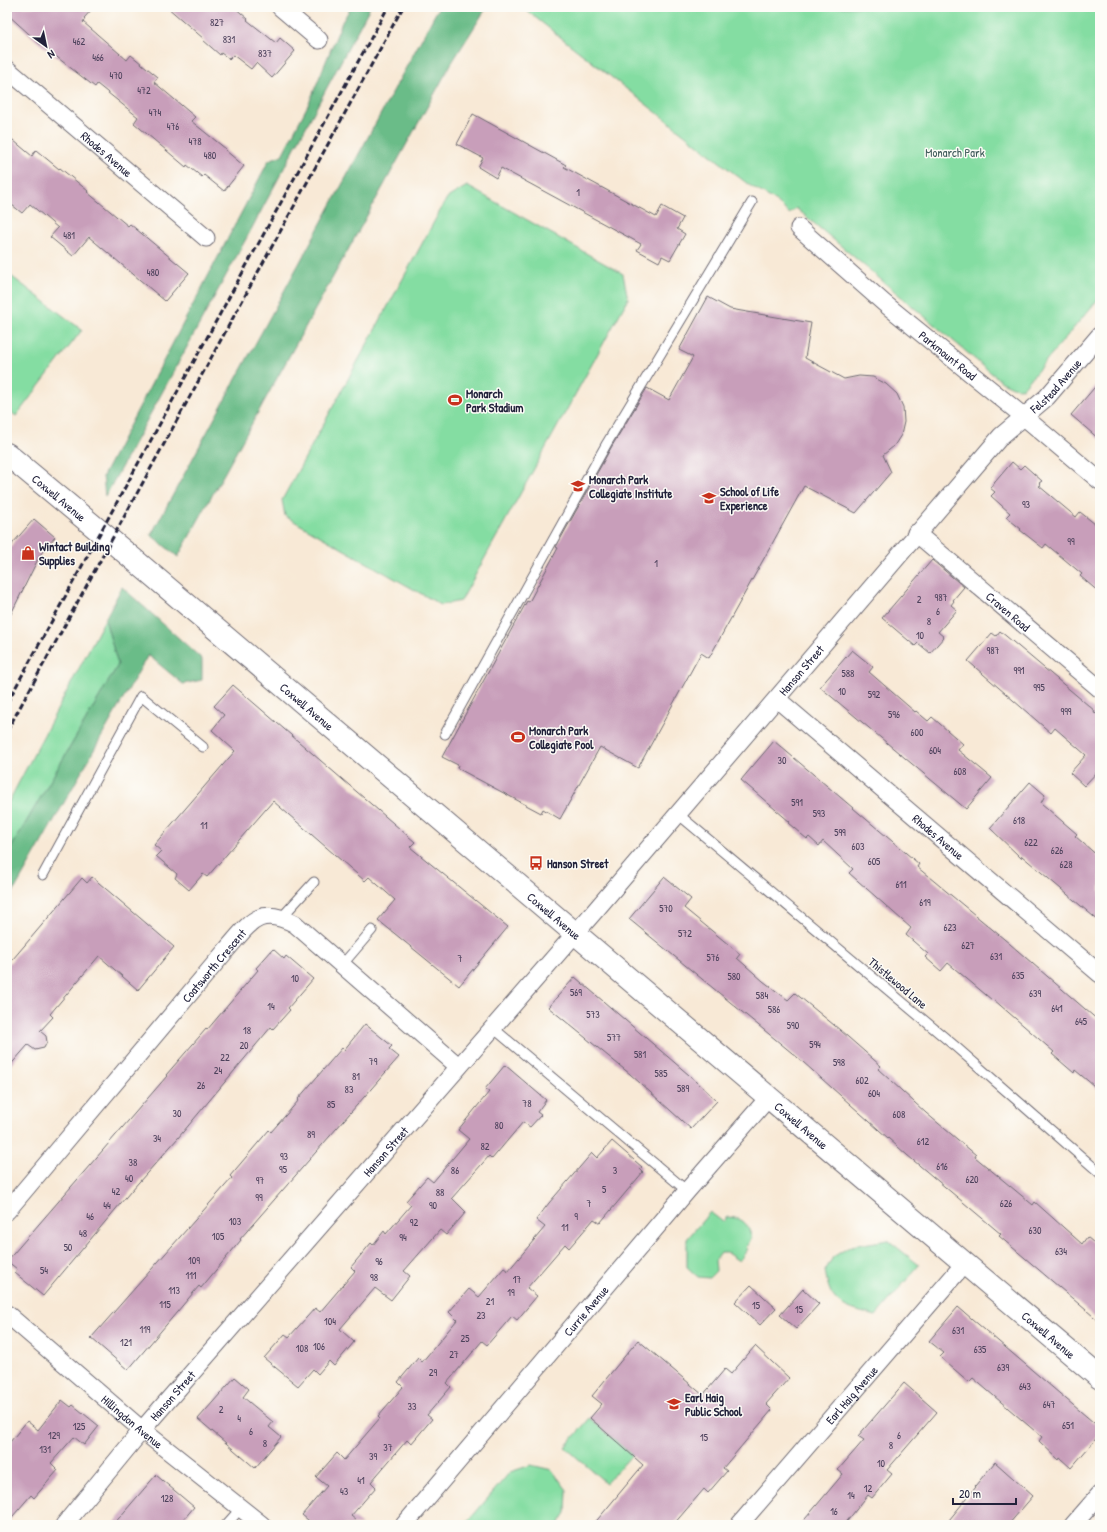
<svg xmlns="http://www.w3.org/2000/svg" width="1107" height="1532" font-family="'Patrick Hand',sans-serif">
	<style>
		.green { fill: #84dda2; stroke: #53806e }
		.forest { fill: #6bbc88; stroke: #466f62 }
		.building { fill: #c89eba }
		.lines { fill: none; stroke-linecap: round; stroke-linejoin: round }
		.lane-casing { stroke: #6d6871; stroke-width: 11 }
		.street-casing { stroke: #6d6871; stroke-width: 19 }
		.primary-casing { stroke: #6d6871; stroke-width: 24 }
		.lane { stroke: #fff; stroke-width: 9 }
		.street { stroke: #fff; stroke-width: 17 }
		.primary { stroke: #fff; stroke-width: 22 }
		.rail { stroke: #22223b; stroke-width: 3; stroke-dasharray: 6 3; stroke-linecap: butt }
		.labels { text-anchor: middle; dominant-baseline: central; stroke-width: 3; stroke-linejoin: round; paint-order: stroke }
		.number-label { font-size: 10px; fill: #4c415b }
		.park-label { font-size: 12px; fill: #3f5a5a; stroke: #fdfcf7 }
		.street-label { font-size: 12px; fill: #22223b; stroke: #fdfcf7 }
		.poi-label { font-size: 12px; font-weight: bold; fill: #22223b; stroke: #fdfcf7; text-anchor: start }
	</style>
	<rect width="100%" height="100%" fill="#fdfcf7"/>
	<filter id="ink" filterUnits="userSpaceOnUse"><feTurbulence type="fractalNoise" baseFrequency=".025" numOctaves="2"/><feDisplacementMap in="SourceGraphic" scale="8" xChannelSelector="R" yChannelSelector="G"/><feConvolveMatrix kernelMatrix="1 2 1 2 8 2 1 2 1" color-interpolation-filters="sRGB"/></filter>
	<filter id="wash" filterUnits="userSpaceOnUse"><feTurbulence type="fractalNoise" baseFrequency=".012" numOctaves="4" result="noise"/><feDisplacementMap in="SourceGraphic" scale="16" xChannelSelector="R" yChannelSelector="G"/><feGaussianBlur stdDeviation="0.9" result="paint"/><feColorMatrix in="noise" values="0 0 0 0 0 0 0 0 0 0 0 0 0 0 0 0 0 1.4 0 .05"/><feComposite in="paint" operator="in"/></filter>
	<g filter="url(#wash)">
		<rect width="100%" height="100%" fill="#f8e9d6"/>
		<g class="green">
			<path d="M522 7H1100V297L1022 389 1013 387 1002 382 796 208 790 214 774 200 749 185Z"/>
			<path d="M467 186 623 274 628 299 461 601 441 605 285 516 282 500 447 198Z"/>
			<path d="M7 273 82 330 16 416 7 409Z"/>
			<path d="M105 619 118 665 7 855V805Z"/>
			<path d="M710 1212 723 1222 727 1217C744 1218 747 1223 752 1238L746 1247 748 1249 739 1261 727 1253H721L715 1261 716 1271 709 1278 698 1277 687 1267V1239Z"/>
			<path d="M888 1240 919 1265 876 1316C862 1312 841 1309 833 1296 828 1289 827 1280 825 1271L833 1257 851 1246Z"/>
			<path d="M590 1418 632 1455 606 1483 565 1447Z"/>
			<path d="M531 1465 552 1470 567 1490 566 1513 558 1525H465L510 1472Z"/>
		</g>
		<g class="forest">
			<path d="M351 7H370L252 228 105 497 103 476 269 160 282 155 309 103 342 22Z"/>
			<path d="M439 7H487L451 64 178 557 151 535Z"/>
			<path d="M122 587 202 659V680L183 684 148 655 7 903V855L118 665 105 619Z"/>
		</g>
		<g id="blocks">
			<g class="building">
				<path d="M7 7H94L84 18 85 19 83 22 127 60 131 55 158 77 154 82 195 117 191 121 226 149 225 150 244 166 224 191 204 175 202 177 187 165 186 167 134 123 138 117 97 84 95 87 39 43 7 14Z"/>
				<path d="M167 7H234L248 19 247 20 276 43 280 38 295 51 272 78 256 63 251 69 233 55 229 59 221 53 220 55 203 40 204 39Z"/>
				<path d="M473 114 566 165 564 167 656 217 662 206 683 218 677 229 685 234 670 260 662 256 659 262 637 250 641 244 501 168 496 178 478 167 483 158 457 144Z"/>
				<path d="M7 135 32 156 36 150 59 169 60 168 88 191 87 192 128 226 130 224 189 273 165 301 89 237 73 256 50 237 58 228 30 204 22 213 7 201Z"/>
				<path d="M708 297 730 309 811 323 805 358 844 379 859 376 873 377 886 384 897 394 903 407 904 422 901 435 894 446 883 455 891 472 856 513 804 486 709 658 701 653 638 768 600 747 560 819 543 809 541 813 457 768 458 765 442 757 527 601 529 602 558 548 556 547 612 446 647 388 669 400 693 357 679 350Z"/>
				<path d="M1100 381V440L1071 415Z"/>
				<path d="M1012 462 1020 469 1024 465 1042 481 1039 483 1041 485 1039 486 1076 517 1080 512 1100 528V593L1080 576 1082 574 1046 544 1043 548 1020 530 1021 529 1006 517 1010 513 991 496 995 492 990 488Z"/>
				<path d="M34 519 55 537 40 555 7 622V556L13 543Z"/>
				<path d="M932 560 964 587 953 600 954 601 951 605 957 610 938 632 944 637 930 653 918 643 915 646 882 618Z"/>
				<path d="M1000 631 1095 711 1094 713 1100 715V769L1084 786 1070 773 1086 755 1055 728 1051 733 968 661 992 633 996 636Z"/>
				<path d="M852 650 873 667 869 672 915 712 916 711 928 721 932 717 963 744 958 750 992 778 966 809 820 687Z"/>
				<path d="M233 685 415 842 410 847 508 927 459 986 378 920 395 900 369 877 365 881 273 801 207 877 203 874 189 890 175 878 177 874 156 856 161 851 154 845 235 751 212 730 224 715 214 706Z"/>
				<path d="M774 741 919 864 917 867 1010 944 1100 1022V1091L1075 1070 1074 1073 1052 1054 1054 1052 993 999 992 1000 948 963 941 971 925 957 928 954 906 935 911 928 849 873 853 869 823 841 819 846 809 837 807 839 788 823 790 822 741 780Z"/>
				<path d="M1030 782 1045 795 1041 803 1077 834 1075 836 1100 858V922L1022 856 1021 858 990 828Z"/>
				<path d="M92 877 174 947 138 990 99 956 50 1014 53 1017 40 1031 46 1036 47 1042 44 1048 35 1050 28 1045 7 1069V966L82 878 87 883Z"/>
				<path d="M664 877 691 899 684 908 740 954 737 958 763 981 788 1000 795 993 840 1030 881 1066 878 1069 926 1113 976 1155 975 1157 1033 1205 1035 1202 1082 1244 1087 1237 1100 1248V1322L1025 1258 999 1236 1001 1234 907 1155 803 1062 629 919Z"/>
				<path d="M273 949 284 959 286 956 313 979 288 1008 290 1010 273 1029 271 1027 178 1138 131 1191 43 1296 15 1273 17 1269 7 1261 167 1076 166 1075 206 1029 207 1030 229 1004 258 970 256 968Z"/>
				<path d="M575 977 696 1081 717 1101 691 1129 630 1074 548 1007Z"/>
				<path d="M365 1024 392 1046 389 1049 399 1057 240 1239 241 1240 201 1288 199 1286 128 1370 91 1338 232 1178 230 1176 269 1130 271 1132 299 1100 298 1099 342 1048 344 1050Z"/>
				<path d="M505 1065 546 1100 537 1112 541 1115 530 1127 523 1122 492 1159 489 1156 452 1198 466 1212 446 1235 440 1230 404 1271 410 1276 391 1300 375 1288 340 1329 354 1342 334 1366 329 1361 318 1374 313 1369 298 1386 264 1358 285 1334 289 1337 315 1308 320 1312 355 1271 351 1267 371 1243 373 1245 384 1231 386 1234 411 1205 406 1201 427 1177 433 1182 469 1139 458 1130 489 1092 485 1089Z"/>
				<path d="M612 1141 642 1167 640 1169 643 1172 600 1223 594 1219 569 1248 565 1244 527 1288 537 1296 517 1320 512 1316 487 1345 482 1341 447 1383 451 1387 427 1415 432 1419 411 1444 407 1440 371 1482 376 1487 351 1516 362 1525H314L302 1515 327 1486 316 1477 337 1453 344 1460 380 1418 378 1416 403 1387 398 1382 418 1358 422 1362 457 1320 449 1312 469 1289 479 1297 504 1268 508 1271 545 1227 536 1220 549 1203 592 1153 597 1158Z"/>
				<path d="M751 1285 776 1308 760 1325 735 1302Z"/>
				<path d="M803 1289 819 1304 796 1329 780 1315Z"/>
				<path d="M958 1307 1100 1428V1434L1071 1468 1060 1458 1059 1460 1039 1441 1042 1437 1022 1420 973 1378 969 1382 940 1357 944 1353 929 1341Z"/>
				<path d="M638 1340 703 1395 725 1369 731 1374 755 1346 789 1378 766 1404 772 1410 723 1468 727 1471 708 1493 704 1489 673 1525H593L643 1465 590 1418 602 1404 592 1396Z"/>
				<path d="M235 1377 249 1389 243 1397 273 1422 269 1427 281 1437 255 1468 198 1419Z"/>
				<path d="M904 1383 937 1412 887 1470 892 1474 872 1498 868 1495 844 1525H800L843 1474 838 1470 864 1440 858 1436Z"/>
				<path d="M62 1400 71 1407 73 1405 99 1426 84 1445 74 1437 51 1463 58 1470 34 1498 31 1495 7 1523V1442H10L27 1421 38 1430Z"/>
				<path d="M995 1462 1033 1496 1008 1525H945L976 1487 975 1486Z"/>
				<path d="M156 1475 194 1507 179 1525H113Z"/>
			</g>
		</g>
	</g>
	<g filter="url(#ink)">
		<use href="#blocks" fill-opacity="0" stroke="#6d6871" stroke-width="1"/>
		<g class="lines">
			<defs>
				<g id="lane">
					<path d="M445 734 607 443 752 202"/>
					<path d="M678 814 956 1047 1100 1173"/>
					<path d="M43 875 141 696 203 747"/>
					<path d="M282 917 314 882"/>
					<path d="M342 965 372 930"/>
					<path d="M492 1027 687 1191"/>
					<path d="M226 1525 241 1508"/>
				</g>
				<g id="street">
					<path d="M280 7 319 40"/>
					<path id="s1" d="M7 69 206 238"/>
					<path id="s2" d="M799 228 884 303 1023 416 1100 481"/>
					<path id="s3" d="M916 533 1100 689"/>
					<path id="s4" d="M777 699 1100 974"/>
					<path id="s5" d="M7 1211 228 948C250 923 259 905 295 924L458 1066"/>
					<path id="s6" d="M7 1314 142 1430 262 1525"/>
					<path id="s7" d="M64 1525 142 1430 594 912 1001 436 1047 397 1100 335"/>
					<path id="s8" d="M404 1525 687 1191 769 1097"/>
					<path id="s9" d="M739 1525 964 1264"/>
					<path d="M1073 1525 1100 1494"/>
				</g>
				<g id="primary">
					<path id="s10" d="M7 454 138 563 1100 1378"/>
				</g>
			</defs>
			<use href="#lane" class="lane-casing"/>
			<use href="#street" class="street-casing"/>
			<use href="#primary" class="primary-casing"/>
			<use href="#lane" class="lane"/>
			<use href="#street" class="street"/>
			<use href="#primary" class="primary"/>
			<g class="rail">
				<path d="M7 703 388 7"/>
				<path d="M7 731 403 7"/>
			</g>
		</g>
	</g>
	<defs>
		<symbol id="stadium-bare" viewBox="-9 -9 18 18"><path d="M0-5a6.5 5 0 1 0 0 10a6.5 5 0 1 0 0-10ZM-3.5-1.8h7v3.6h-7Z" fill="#c8321e" stroke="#fdfcf7" stroke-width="2.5" paint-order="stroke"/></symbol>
		<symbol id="school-bare" viewBox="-9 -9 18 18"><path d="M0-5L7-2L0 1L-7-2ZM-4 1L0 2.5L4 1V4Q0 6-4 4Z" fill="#c8321e" stroke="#fdfcf7" stroke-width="2.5" paint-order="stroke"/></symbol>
		<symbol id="shop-bare" viewBox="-9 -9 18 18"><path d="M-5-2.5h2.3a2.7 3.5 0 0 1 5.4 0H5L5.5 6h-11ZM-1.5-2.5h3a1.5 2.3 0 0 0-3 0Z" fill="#c8321e" stroke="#fdfcf7" stroke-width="2.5" paint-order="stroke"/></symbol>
		<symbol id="bus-bare" viewBox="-9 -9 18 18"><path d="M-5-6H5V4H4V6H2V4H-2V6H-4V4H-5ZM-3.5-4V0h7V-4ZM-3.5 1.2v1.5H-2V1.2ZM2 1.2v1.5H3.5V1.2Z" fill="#c8321e" stroke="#fdfcf7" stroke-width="2.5" paint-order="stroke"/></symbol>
	</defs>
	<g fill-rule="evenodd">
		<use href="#stadium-bare" x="445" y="390" width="20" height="20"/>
		<use href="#school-bare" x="568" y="476" width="20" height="20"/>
		<use href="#school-bare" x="699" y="488" width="20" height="20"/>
		<use href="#shop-bare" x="18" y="543" width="20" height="20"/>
		<use href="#stadium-bare" x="508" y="727" width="20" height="20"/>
		<use href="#bus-bare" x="526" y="853" width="20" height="20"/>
		<use href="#school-bare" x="664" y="1394" width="20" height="20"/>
	</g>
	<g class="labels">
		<g class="number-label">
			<text x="217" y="22">827</text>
			<text x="229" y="39">831</text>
			<text x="79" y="41">462</text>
			<text x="265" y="53">837</text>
			<text x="98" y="57">466</text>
			<text x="116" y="75">470</text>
			<text x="144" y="90">472</text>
			<text x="155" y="112">474</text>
			<text x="173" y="126">476</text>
			<text x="195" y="141">478</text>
			<text x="210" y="155">480</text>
			<text x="578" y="192">1</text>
			<text x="69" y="235">481</text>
			<text x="153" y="272">480</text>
			<text x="1026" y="504">93</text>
			<text x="1071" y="541">99</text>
			<text x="656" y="563">1</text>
			<text x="941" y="597">987</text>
			<text x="919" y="599">2</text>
			<text x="938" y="611">6</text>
			<text x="929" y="621">8</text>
			<text x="920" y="635">10</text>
			<text x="993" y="650">987</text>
			<text x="1019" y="670">991</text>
			<text x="848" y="673">588</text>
			<text x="1039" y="687">995</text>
			<text x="842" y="691">10</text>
			<text x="874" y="694">592</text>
			<text x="1066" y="711">999</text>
			<text x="894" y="714">596</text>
			<text x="917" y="732">600</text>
			<text x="935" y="750">604</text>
			<text x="782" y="760">30</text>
			<text x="960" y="771">608</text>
			<text x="797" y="802">591</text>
			<text x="819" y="813">593</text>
			<text x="1019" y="820">618</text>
			<text x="204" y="825">11</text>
			<text x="840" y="832">599</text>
			<text x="1031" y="842">622</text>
			<text x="858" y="846">603</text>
			<text x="1057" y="850">626</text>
			<text x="874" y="861">605</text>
			<text x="1066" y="864">628</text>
			<text x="901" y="884">611</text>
			<text x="925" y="902">619</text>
			<text x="666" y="908">570</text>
			<text x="950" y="927">623</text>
			<text x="685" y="933">572</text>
			<text x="968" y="945">627</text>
			<text x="996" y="956">631</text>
			<text x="713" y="957">576</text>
			<text x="460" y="958">7</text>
			<text x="1018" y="975">635</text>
			<text x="734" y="976">580</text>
			<text x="295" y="978">10</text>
			<text x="576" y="992">569</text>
			<text x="1035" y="993">639</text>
			<text x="762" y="995">584</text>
			<text x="271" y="1006">14</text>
			<text x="1057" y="1008">641</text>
			<text x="774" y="1009">586</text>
			<text x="593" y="1014">573</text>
			<text x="1081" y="1021">645</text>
			<text x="793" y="1025">590</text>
			<text x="247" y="1030">18</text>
			<text x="614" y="1037">577</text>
			<text x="815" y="1044">594</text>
			<text x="244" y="1045">20</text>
			<text x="640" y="1054">581</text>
			<text x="225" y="1057">22</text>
			<text x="373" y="1061">79</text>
			<text x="839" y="1062">598</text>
			<text x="218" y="1070">24</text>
			<text x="661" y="1073">585</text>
			<text x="356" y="1076">81</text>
			<text x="862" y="1080">602</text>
			<text x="201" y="1085">26</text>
			<text x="683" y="1088">589</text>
			<text x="349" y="1089">83</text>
			<text x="874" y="1093">604</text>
			<text x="527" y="1103">78</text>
			<text x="331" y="1104">85</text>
			<text x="177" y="1113">30</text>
			<text x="899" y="1114">608</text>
			<text x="499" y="1125">80</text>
			<text x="311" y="1134">89</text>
			<text x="157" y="1138">34</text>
			<text x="923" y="1141">612</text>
			<text x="485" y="1146">82</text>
			<text x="284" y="1156">93</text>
			<text x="133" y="1162">38</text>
			<text x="942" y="1166">616</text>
			<text x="283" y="1169">95</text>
			<text x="455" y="1170">86</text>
			<text x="615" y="1170">3</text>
			<text x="129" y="1178">40</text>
			<text x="972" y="1179">620</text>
			<text x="260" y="1180">97</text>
			<text x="604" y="1189">5</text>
			<text x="116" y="1191">42</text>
			<text x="440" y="1192">88</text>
			<text x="259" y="1197">99</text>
			<text x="589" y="1203">7</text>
			<text x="1006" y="1203">626</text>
			<text x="107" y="1205">44</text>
			<text x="433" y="1205">90</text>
			<text x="90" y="1216">46</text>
			<text x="576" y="1216">9</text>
			<text x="235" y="1221">103</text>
			<text x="414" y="1222">92</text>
			<text x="565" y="1227">11</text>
			<text x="1035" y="1230">630</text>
			<text x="83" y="1233">48</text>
			<text x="218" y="1236">105</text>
			<text x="403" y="1237">94</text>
			<text x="68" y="1247">50</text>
			<text x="1061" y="1251">634</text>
			<text x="194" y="1260">109</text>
			<text x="379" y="1261">96</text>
			<text x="44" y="1270">54</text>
			<text x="191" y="1275">111</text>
			<text x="374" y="1277">98</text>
			<text x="517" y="1279">17</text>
			<text x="174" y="1290">113</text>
			<text x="511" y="1292">19</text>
			<text x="490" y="1301">21</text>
			<text x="165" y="1304">115</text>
			<text x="756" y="1305">15</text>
			<text x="799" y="1309">15</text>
			<text x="481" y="1315">23</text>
			<text x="330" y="1321">104</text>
			<text x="145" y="1329">119</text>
			<text x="958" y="1330">631</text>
			<text x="465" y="1338">25</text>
			<text x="126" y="1342">121</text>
			<text x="319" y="1346">106</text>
			<text x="302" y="1348">108</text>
			<text x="980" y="1349">635</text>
			<text x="454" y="1354">27</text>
			<text x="1003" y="1367">639</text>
			<text x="433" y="1372">29</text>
			<text x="1025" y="1386">643</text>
			<text x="1049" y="1404">647</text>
			<text x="412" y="1406">33</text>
			<text x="221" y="1409">2</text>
			<text x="239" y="1418">4</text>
			<text x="1068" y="1425">651</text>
			<text x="79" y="1426">125</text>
			<text x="251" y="1431">6</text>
			<text x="54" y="1435">129</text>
			<text x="899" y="1435">6</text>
			<text x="704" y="1437">15</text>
			<text x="265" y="1443">8</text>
			<text x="891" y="1445">8</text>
			<text x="388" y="1447">37</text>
			<text x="45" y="1449">131</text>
			<text x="373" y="1456">39</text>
			<text x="881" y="1463">10</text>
			<text x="361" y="1480">41</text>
			<text x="868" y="1488">12</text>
			<text x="344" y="1491">43</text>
			<text x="851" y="1495">14</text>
			<text x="167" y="1498">128</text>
			<text x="834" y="1511">16</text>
		</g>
		<g class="park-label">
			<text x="955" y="152">Monarch Park</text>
		</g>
		<g class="street-label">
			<text stroke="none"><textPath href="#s1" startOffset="131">Rhodes Avenue</textPath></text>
			<text stroke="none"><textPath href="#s2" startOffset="196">Parkmount Road</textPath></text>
			<text stroke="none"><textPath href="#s7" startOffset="1511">Felstead Avenue</textPath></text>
			<text stroke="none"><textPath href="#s10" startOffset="68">Coxwell Avenue</textPath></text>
			<text stroke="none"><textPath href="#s3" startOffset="121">Craven Road</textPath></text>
			<text stroke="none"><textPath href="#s7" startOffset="1129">Hanson Street</textPath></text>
			<text stroke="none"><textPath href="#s10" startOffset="392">Coxwell Avenue</textPath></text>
			<text stroke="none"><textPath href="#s4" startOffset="212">Rhodes Avenue</textPath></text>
			<text stroke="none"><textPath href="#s10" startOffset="716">Coxwell Avenue</textPath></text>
			<text stroke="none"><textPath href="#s5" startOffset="321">Coatsworth Crescent</textPath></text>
			<text transform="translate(898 983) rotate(40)">Thistlewood Lane</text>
			<text stroke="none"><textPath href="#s10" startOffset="1040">Coxwell Avenue</textPath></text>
			<text stroke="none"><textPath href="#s7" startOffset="493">Hanson Street</textPath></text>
			<text stroke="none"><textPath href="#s8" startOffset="281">Currie Avenue</textPath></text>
			<text stroke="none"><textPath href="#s10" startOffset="1364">Coxwell Avenue</textPath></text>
			<text stroke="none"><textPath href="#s9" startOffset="172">Earl Haig Avenue</textPath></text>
			<text stroke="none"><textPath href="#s7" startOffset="169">Hanson Street</textPath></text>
			<text stroke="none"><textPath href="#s6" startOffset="165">Hillingdon Avenue</textPath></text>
		</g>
		<g class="poi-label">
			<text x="466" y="393">Monarch<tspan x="466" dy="14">Park Stadium</tspan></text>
			<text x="589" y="479">Monarch Park<tspan x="589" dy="14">Collegiate Institute</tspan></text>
			<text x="720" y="491">School of Life<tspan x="720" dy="14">Experience</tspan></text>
			<text x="39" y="546">Wintact Building<tspan x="39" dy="14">Supplies</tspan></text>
			<text x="529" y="730">Monarch Park<tspan x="529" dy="14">Collegiate Pool</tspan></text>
			<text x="547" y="863">Hanson Street</text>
			<text x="685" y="1397">Earl Haig<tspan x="685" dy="14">Public School</tspan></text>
		</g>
	</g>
	<rect width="1107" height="1532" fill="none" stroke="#fdfcf7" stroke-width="24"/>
	<g transform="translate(46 46) rotate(147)" stroke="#fdfcf7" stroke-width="3" paint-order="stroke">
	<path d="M0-3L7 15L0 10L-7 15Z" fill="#22223b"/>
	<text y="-6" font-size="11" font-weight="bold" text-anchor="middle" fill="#22223b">N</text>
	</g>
	<path d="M953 1498v6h63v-6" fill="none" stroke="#22223b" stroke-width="2"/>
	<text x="959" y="1498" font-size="12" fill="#22223b" stroke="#fdfcf7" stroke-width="3" paint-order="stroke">20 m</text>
</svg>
